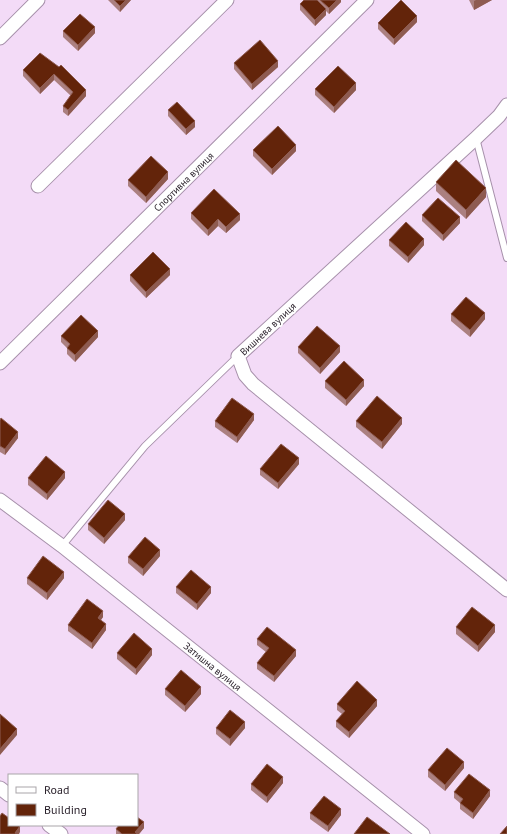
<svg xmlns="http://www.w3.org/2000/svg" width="507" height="834" font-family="'PT Sans',sans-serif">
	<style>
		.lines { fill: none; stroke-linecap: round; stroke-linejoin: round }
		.service-casing { stroke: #a791ab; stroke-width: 8 }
		.minor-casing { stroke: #a791ab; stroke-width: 15 }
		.service { stroke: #fff; stroke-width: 6 }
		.minor { stroke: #fff; stroke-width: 13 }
		.wall { fill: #ab8080 }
		.shaded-wall { fill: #8e5b51 }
		.building { fill: #63240a; stroke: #8e5b51 }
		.labels { text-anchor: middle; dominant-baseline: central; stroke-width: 4; stroke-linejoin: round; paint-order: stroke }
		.street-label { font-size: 10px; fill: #271e28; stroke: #fff }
	</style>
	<rect width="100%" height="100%" fill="#f3dbf7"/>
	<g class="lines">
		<defs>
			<g id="service">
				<path d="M476 138 507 258"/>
				<path d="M62 546 145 446 238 356"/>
			</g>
			<g id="minor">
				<path d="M0 38 38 0"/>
				<path d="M507 105 499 116 476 138 238 356 245 375 253 384 507 590"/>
				<path d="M38 186 227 0"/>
				<path id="s1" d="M0 363 367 0"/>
				<path id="s2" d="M0 500 62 546 423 834"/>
				<path d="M0 788 9 795"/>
				<path d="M49 825 61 834"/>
			</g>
		</defs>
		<use href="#service" class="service-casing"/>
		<use href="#minor" class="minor-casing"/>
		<use href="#service" class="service"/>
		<use href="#minor" class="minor"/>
	</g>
	<g class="wall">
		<path d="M108 0H131L120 12Z"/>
		<path d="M304 0H341V2L329 14 326 11V15L315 26 300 10V4Z"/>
		<path d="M469 0H492L474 10Z"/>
		<path d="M417 22 394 45 378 29V23Z"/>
		<path d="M63 31 95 33 78 51 63 37Z"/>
		<path d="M40 53 86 96 68 116 63 112V106L71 96 54 80 40 94 23 76V70Z"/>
		<path d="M234 63 278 67 252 90 234 69Z"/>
		<path d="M315 89 356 90 334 113 315 95Z"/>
		<path d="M168 110 195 127 186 135 168 116Z"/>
		<path d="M253 150 296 151 272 175 253 156Z"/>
		<path d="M168 179 146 203 128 186V180Z"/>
		<path d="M436 182 486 197 466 219 436 191Z"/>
		<path d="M191 213 240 220 226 233 218 226 208 236 191 219Z"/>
		<path d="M422 215 460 223 443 241 422 221Z"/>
		<path d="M389 240 424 245 408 263 389 246Z"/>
		<path d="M130 275H170L146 298 130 281Z"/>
		<path d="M451 314 485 319 470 337 451 321Z"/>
		<path d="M61 336 98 337 75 362 67 354V348L61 342Z"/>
		<path d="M298 347 340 352 320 374 298 353Z"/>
		<path d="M325 381 364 386 346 406 325 388Z"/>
		<path d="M0 420 18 438 5 455 0 452Z"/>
		<path d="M254 420 237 443 215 427V421Z"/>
		<path d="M356 421 402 424 382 449 356 427Z"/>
		<path d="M299 464 278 489 260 475V469Z"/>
		<path d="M28 478H65L47 500 28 485Z"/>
		<path d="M125 520 104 544 88 530V524Z"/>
		<path d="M160 556 143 576 128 563V557Z"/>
		<path d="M27 578H64L47 600 27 584Z"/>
		<path d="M176 587 211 593 197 610 176 593Z"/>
		<path d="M103 617 101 620 106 630 92 649 68 631V625Z"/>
		<path d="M456 627 495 632 478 652 456 634Z"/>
		<path d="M257 639 296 656 274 682 257 669V663L266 652 257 645Z"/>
		<path d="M117 653 152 655 136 675 117 659Z"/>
		<path d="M165 689 201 694 185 712 165 695Z"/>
		<path d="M337 704 377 706 349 738 336 727V721L342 714 337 710Z"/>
		<path d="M216 728H245L230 746 216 734Z"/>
		<path d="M464 768 445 791 428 777V770Z"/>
		<path d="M283 783 267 803 251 790V784Z"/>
		<path d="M454 792 490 796 473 819 460 809V803L454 798Z"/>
		<path d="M310 813 341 815 328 832 310 819Z"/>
		<path d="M144 828 139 834H116V829Z"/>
	</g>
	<g class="shaded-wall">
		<path d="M126 0H131L120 12V6Z"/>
		<path d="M337 0H341V2L329 14V8Z"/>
		<path d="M476 0H492L474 10V1Z"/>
		<path d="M326 9V15L315 26V20Z"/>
		<path d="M417 16V22L394 45V39Z"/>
		<path d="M95 27V33L78 51V45Z"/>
		<path d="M278 61V67L252 90V84Z"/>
		<path d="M54 74V80L40 94V88Z"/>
		<path d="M356 83V90L334 113V107Z"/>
		<path d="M86 90V96L68 116V110Z"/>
		<path d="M195 121V127L186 135V129Z"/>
		<path d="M296 145V151L272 175V169Z"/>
		<path d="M168 172V179L146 203V197Z"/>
		<path d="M486 188V197L466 219V210Z"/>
		<path d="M240 214V220L226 233V227Z"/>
		<path d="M460 217V223L443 241V235Z"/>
		<path d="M218 219V226L208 236V230Z"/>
		<path d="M424 239V245L408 263V257Z"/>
		<path d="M170 269V275L146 298V292Z"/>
		<path d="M485 313V319L470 337V330Z"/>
		<path d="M98 331V337L75 362V355Z"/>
		<path d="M340 346V352L320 374V368Z"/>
		<path d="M364 380V386L346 406V400Z"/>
		<path d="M254 414V420L237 443V437Z"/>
		<path d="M402 418V424L382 449V442Z"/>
		<path d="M18 432V438L5 455V449Z"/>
		<path d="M299 458V464L278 489V483Z"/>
		<path d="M65 472V478L47 500V494Z"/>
		<path d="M125 514V520L104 544V538Z"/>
		<path d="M160 550V556L143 576V569Z"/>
		<path d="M64 572V578L47 600V593Z"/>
		<path d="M211 587V593L197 610V604Z"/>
		<path d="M103 611V617L98 624V618Z"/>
		<path d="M106 624V630L92 649V643Z"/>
		<path d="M495 625V632L478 652V646Z"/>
		<path d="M152 649V655L136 675V669Z"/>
		<path d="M296 650V656L274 682V676Z"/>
		<path d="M201 687V694L185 712V706Z"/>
		<path d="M377 700V706L349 738V732Z"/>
		<path d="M245 722V728L230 746V739Z"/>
		<path d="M17 729V735L0 755V749Z"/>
		<path d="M464 762V768L445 791V785Z"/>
		<path d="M283 777V783L267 803V797Z"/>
		<path d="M490 790V796L473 819V813Z"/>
		<path d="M341 809V815L328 832V826Z"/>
		<path d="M144 822V828L139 834H135V832Z"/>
		<path d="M20 826V832L19 834H15V833Z"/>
	</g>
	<g class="building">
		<path d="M114 0H126L120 6Z"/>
		<path d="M304 0H317L326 9 315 20 300 4Z"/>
		<path d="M320 0H337L329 8Z"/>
		<path d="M401 0 417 16 394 39 378 23Z"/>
		<path d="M80 14 95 27 78 45 63 31Z"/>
		<path d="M260 40 278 61 252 84 234 63Z"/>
		<path d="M40 53 59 67 61 65 86 90 68 110 63 106 73 92 54 74 40 88 23 70Z"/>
		<path d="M338 66 356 83 334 107 315 89Z"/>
		<path d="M177 102 195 121 186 129 168 110Z"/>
		<path d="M278 126 296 145 272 169 253 150Z"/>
		<path d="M151 156 168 172 146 197 128 180Z"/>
		<path d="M456 160 486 188 466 210 436 182Z"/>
		<path d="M214 189 240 214 226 227 218 219 208 230 191 213Z"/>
		<path d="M438 198 460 217 443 235 422 215Z"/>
		<path d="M406 222 424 239 408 257 389 240Z"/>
		<path d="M153 252 170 269 146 292 130 275Z"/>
		<path d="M466 297 485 313 470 330 451 314Z"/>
		<path d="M81 315 98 331 75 355 67 348 70 344 61 336Z"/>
		<path d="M317 326 340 346 320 368 298 347Z"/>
		<path d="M344 361 364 380 346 400 325 381Z"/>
		<path d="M377 396 402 418 382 442 356 421Z"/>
		<path d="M232 398 254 414 237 437 215 421Z"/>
		<path d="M1 418 18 432 5 449 0 446V420Z"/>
		<path d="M281 444 299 458 278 483 260 469Z"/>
		<path d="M46 456 65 472 47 494 28 478Z"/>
		<path d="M108 500 125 514 104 538 88 524Z"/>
		<path d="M145 537 160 550 143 569 128 557Z"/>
		<path d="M43 556 64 572 47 593 27 578Z"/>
		<path d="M191 570 211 587 197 604 176 587Z"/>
		<path d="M87 599 103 611 98 618 106 624 92 643 68 625Z"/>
		<path d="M472 607 495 625 478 646 456 627Z"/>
		<path d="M267 627 296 650 274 676 257 663 269 648 257 639Z"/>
		<path d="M134 633 152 649 136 669 117 653Z"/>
		<path d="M181 670 201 687 185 706 165 689Z"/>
		<path d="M357 681 377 700 349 732 336 721 345 711 337 704Z"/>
		<path d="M230 710 245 722 230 739 216 728Z"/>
		<path d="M0 714 17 729 0 749Z"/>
		<path d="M447 748 464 762 445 785 428 770Z"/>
		<path d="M267 764 283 777 267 797 251 784Z"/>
		<path d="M469 774 490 790 473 813 460 803 463 799 454 792Z"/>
		<path d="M324 796 341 809 328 826 310 813Z"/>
		<path d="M2 813 9 818V825H19L20 826 15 833 16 834H0V816Z"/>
		<path d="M137 817 144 822 135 832 137 834H122L116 829 119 825H137Z"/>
		<path d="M367 817 390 834H354Z"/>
		<path d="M507 826V834H500Z"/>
	</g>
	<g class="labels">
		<g class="street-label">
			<text stroke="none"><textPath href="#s1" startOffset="258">Спортивна вулиця</textPath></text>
			<text transform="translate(268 329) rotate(-43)">Вишнева вулиця</text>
			<text stroke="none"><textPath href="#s2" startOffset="270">Затишна вулиця</textPath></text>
		</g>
	</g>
	<rect x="8" y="774" width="130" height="52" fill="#ffffff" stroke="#a9a5a9"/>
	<rect x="16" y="787" width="20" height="6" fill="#ffffff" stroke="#a9a5a9"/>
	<text x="44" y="794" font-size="12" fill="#271e28">Road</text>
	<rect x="16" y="804" width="20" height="12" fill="#63240a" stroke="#a9a5a9"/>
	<text x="44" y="814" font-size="12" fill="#271e28">Building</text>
</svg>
